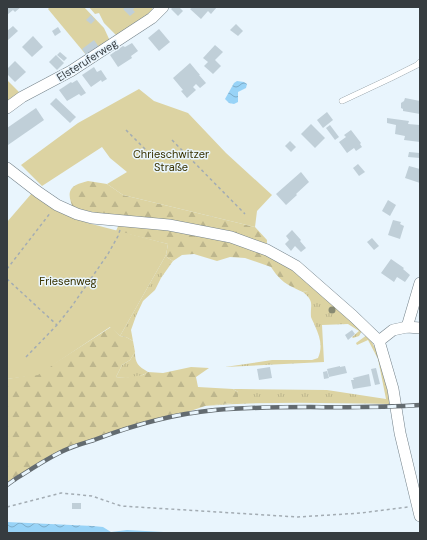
<svg xmlns="http://www.w3.org/2000/svg" width="427" height="540" font-family="'DM Sans',sans-serif">
	<style>
		.grass { fill: url(#grass-tufts) }
		.forest { fill: url(#forest-firs) }
		.garden { fill: #dcd3a2 }
		.water { fill: url(#water-waves) }
		.building { fill: #c0cfd8 }
		.lines { fill: none; stroke-linecap: round; stroke-linejoin: round }
		.service-casing { stroke: #75838b; stroke-width: 6 }
		.minor-casing { stroke: #75838b; stroke-width: 12 }
		.path { stroke: #a3acb3; stroke-width: 1.5; stroke-dasharray: 3 3; stroke-linecap: butt }
		.service { stroke: #fff; stroke-width: 5.5 }
		.minor { stroke: #fff; stroke-width: 11 }
		.rail-casing { stroke: #636b70; stroke-width: 4.5 }
		.rail { stroke: #e9f5fd; stroke-width: 3; stroke-dasharray: 9; stroke-linecap: butt }
		.tree { fill: #888a72 }
		.labels { text-anchor: middle; dominant-baseline: central; stroke-width: 3; stroke-linejoin: round; paint-order: stroke }
		.street-label { font-size: 11px; fill: #363c40; stroke: #e9f5fd }
		.park-label { font-size: 11px; fill: #393200; stroke: #e9f5fd }
	</style>
	<defs>
		<pattern id="grass-tufts" width="24" height="20" patternUnits="userSpaceOnUse"><rect width="24" height="20" fill="#dcd3a2"/><path d="M3 7l-1-3M5 7V3M7 7l1-3M15 17l-1-3M17 17v-4M19 17l1-3" fill="none" stroke="#bdb68d"/></pattern>
		<pattern id="forest-firs" width="22" height="20" patternUnits="userSpaceOnUse"><rect width="22" height="20" fill="#dcd3a2"/><path d="M5 1l3.5 6h-7zM16 11l3.5 6h-7z" fill="#bdb68d"/></pattern>
		<pattern id="water-waves" width="16" height="10" patternUnits="userSpaceOnUse"><rect width="16" height="10" fill="#98d3f7"/><path d="M0 5q4-4 8 0t8 0" fill="none" stroke="#7dacc9"/></pattern>
	</defs>
	<rect width="100%" height="100%" fill="#e9f5fd"/>
	<g class="grass">
		<path d="M166 255 168 258 173 261 161 278 155 290 143 301 136 316 131 330 133 341 126 337 120 336Z"/>
		<path d="M304 277 362 331 359 336 353 338 352 337 359 331 348 324 322 325 324 362 225 367 272 360H312L318 358C323 347 320 337 315 326 314 323 312 320 311 317 310 304 315 302 303 292L308 291Z"/>
		<path d="M367 335 369 337 379 355 389 397 390 404C328 403 267 401 205 406L232 403 238 392 233 389H240L327 390 386 399 378 359 368 340 357 345 356 343Z"/>
		<path d="M135 352C135 363 138 366 148 372 139 378 126 379 116 377L122 365 130 360Z"/>
	</g>
	<g class="forest">
		<path d="M88 181 107 184 123 195 255 227 267 240 266 255 304 277 310 286 308 291 303 292C287 285 280 281 271 267L245 258 230 257 217 261 194 254 182 255 173 261 168 258 166 255 168 244 116 231 119 224 97 213 73 208C70 200 66 190 76 185 79 183 85 182 88 181Z"/>
		<path d="M111 327 120 336 126 337 133 341 135 352 130 360 122 365 116 377 123 378 143 375 148 372 163 373 191 367 209 368 196 377 198 387 233 389 238 392V399L232 403 205 406 176 416 144 423 116 432 64 451 14 480 7 485V379L38 374Z"/>
	</g>
	<g class="garden">
		<path d="M50 7H84L104 28 110 41 87 56 48 9Z"/>
		<path d="M89 7H151L154 10 117 36 104 23 99 13 95 14Z"/>
		<path d="M7 80 20 93 7 104Z"/>
		<path d="M139 89 154 101 188 113 226 153 272 195 257 211 255 227 123 195 107 184 127 172 110 158 102 147 42 186 21 165 78 123Z"/>
		<path d="M32 193 53 207 88 223 168 244 166 255 120 336 110 327 38 375 7 379V222Z"/>
	</g>
	<g class="water">
		<path d="M237 81 244 82 247 84 246 88 238 92V102L234 104 229 103 225 99 234 83Z"/>
		<path d="M7 522 93 526 103 527 111 532 127 530 182 533H7Z"/>
	</g>
	<g class="building">
		<path d="M7 7H21L15 12 13 10 7 15Z"/>
		<path d="M126 7H135L133 10 135 12 130 16 123 9Z"/>
		<path d="M173 7H179L183 11 178 16 171 9Z"/>
		<path d="M193 7H217L211 14 208 11 201 19 190 9Z"/>
		<path d="M91 15 95 20 91 24 86 20Z"/>
		<path d="M236 24 243 31 238 36 230 30Z"/>
		<path d="M13 26 18 31 8 40 7 38V31Z"/>
		<path d="M58 27 61 32 55 36 52 31Z"/>
		<path d="M159 29 170 42 159 51 148 38Z"/>
		<path d="M33 36 43 47 32 57 22 47Z"/>
		<path d="M94 40 99 47 87 56 82 49Z"/>
		<path d="M132 43 138 51 131 56 132 58 118 67 110 55 123 46 125 47Z"/>
		<path d="M215 45 223 52 215 60 221 66 213 74 204 66 208 62 203 58Z"/>
		<path d="M60 52 67 58 64 61 57 55Z"/>
		<path d="M56 55 64 63 57 70 49 62Z"/>
		<path d="M15 61 26 72 15 82 7 74V69Z"/>
		<path d="M190 63 200 75H199L206 83 200 88 196 84 193 87 196 90 187 98 181 91 183 90 173 78Z"/>
		<path d="M94 67 97 72 101 70 107 79 102 82 101 80 91 87 82 75Z"/>
		<path d="M77 80 86 93 81 96 79 94 67 101 59 90 71 82 72 83Z"/>
		<path d="M56 98 76 117 70 123 50 104Z"/>
		<path d="M405 98 420 101V114L403 111V109L401 108V103L404 101Z"/>
		<path d="M36 108 44 120 8 145 7 143V128Z"/>
		<path d="M327 112 333 120 323 128 317 120Z"/>
		<path d="M387 118 409 121 408 124 420 125V142L404 140 405 136 395 134 396 125 387 123Z"/>
		<path d="M311 124 325 138 315 148 301 134Z"/>
		<path d="M330 125 339 137 335 140 326 128Z"/>
		<path d="M351 130 361 143 360 144 362 147 356 151 354 148 347 153 339 142 346 137 344 135Z"/>
		<path d="M290 141 296 147 291 152 285 146Z"/>
		<path d="M409 152 420 153V158L408 157Z"/>
		<path d="M358 164 365 172 359 176 353 168Z"/>
		<path d="M409 166 420 169V183L405 178Z"/>
		<path d="M301 172 309 182 296 194 297 195 286 205 276 194Z"/>
		<path d="M388 200 396 205 390 216 382 211Z"/>
		<path d="M393 220 401 222 400 224 404 226 400 239 388 235Z"/>
		<path d="M292 230 301 240 300 241 306 248 301 252 295 246 291 251 285 244 289 240 286 236Z"/>
		<path d="M372 238 379 246 374 250 367 242Z"/>
		<path d="M391 259 404 268 403 269 410 275 405 282 397 277 394 282 381 273Z"/>
		<path d="M352 330 355 334 348 340 345 335Z"/>
		<path d="M340 366V367L345 366 347 373 329 377 327 369Z"/>
		<path d="M270 367 272 378 259 380 257 369Z"/>
		<path d="M376 368 380 384 375 385 371 369Z"/>
		<path d="M327 371 329 378 324 379 323 372Z"/>
		<path d="M369 374 371 386 353 389 351 380H354L353 378Z"/>
		<rect x="72" y="503" width="9" height="6"/>
	</g>
	<g class="lines">
		<defs>
			<path id="service" d="M342 101 391 78 417 65 420 62"/>
			<g id="minor">
				<path d="M7 108 22 97 71 71 152 18 163 7"/>
				<path d="M7 168 38 192 57 205 77 214 92 218 169 225 231 237 267 250 296 266 353 316 379 341 393 389 400 433 420 516"/>
				<path d="M407 327 420 283"/>
				<path d="M379 341 393 330 407 327 420 328"/>
			</g>
		</defs>
		<use href="#service" class="service-casing"/>
		<use href="#minor" class="minor-casing"/>
		<g class="path">
			<path d="M126 130 150 154"/>
			<path d="M172 140 245 214"/>
			<path d="M7 269 51 212"/>
			<path d="M7 279 57 325"/>
			<path d="M26 357 57 325 72 306 108 254 118 236 120 230"/>
			<path d="M7 507 61 493 92 496 121 506 298 517 361 513 408 507"/>
		</g>
		<use href="#service" class="service"/>
		<use href="#minor" class="minor"/>
		<defs>
			<path id="rail" d="M7 485 14 480C30 470 46 459 63 451 73 446 84 443 94 440 133 425 173 414 215 410 283 404 352 410 420 405"/>
		</defs>
		<use href="#rail" class="rail-casing"/>
		<use href="#rail" class="rail"/>
	</g>
	<circle class="tree" cx="332" cy="310" r="3.5"/>
	<g class="labels">
		<g class="street-label">
			<text transform="translate(87 60) rotate(-32)">Elsteruferweg</text>
		</g>
		<g class="park-label">
			<text x="171" y="154">Chrieschwitzer<tspan x="171" dy="13">Straße</tspan></text>
			<text x="68" y="281">Friesenweg</text>
		</g>
	</g>
	<rect width="427" height="540" fill="none" stroke="#363c40" stroke-width="16"/>
</svg>
